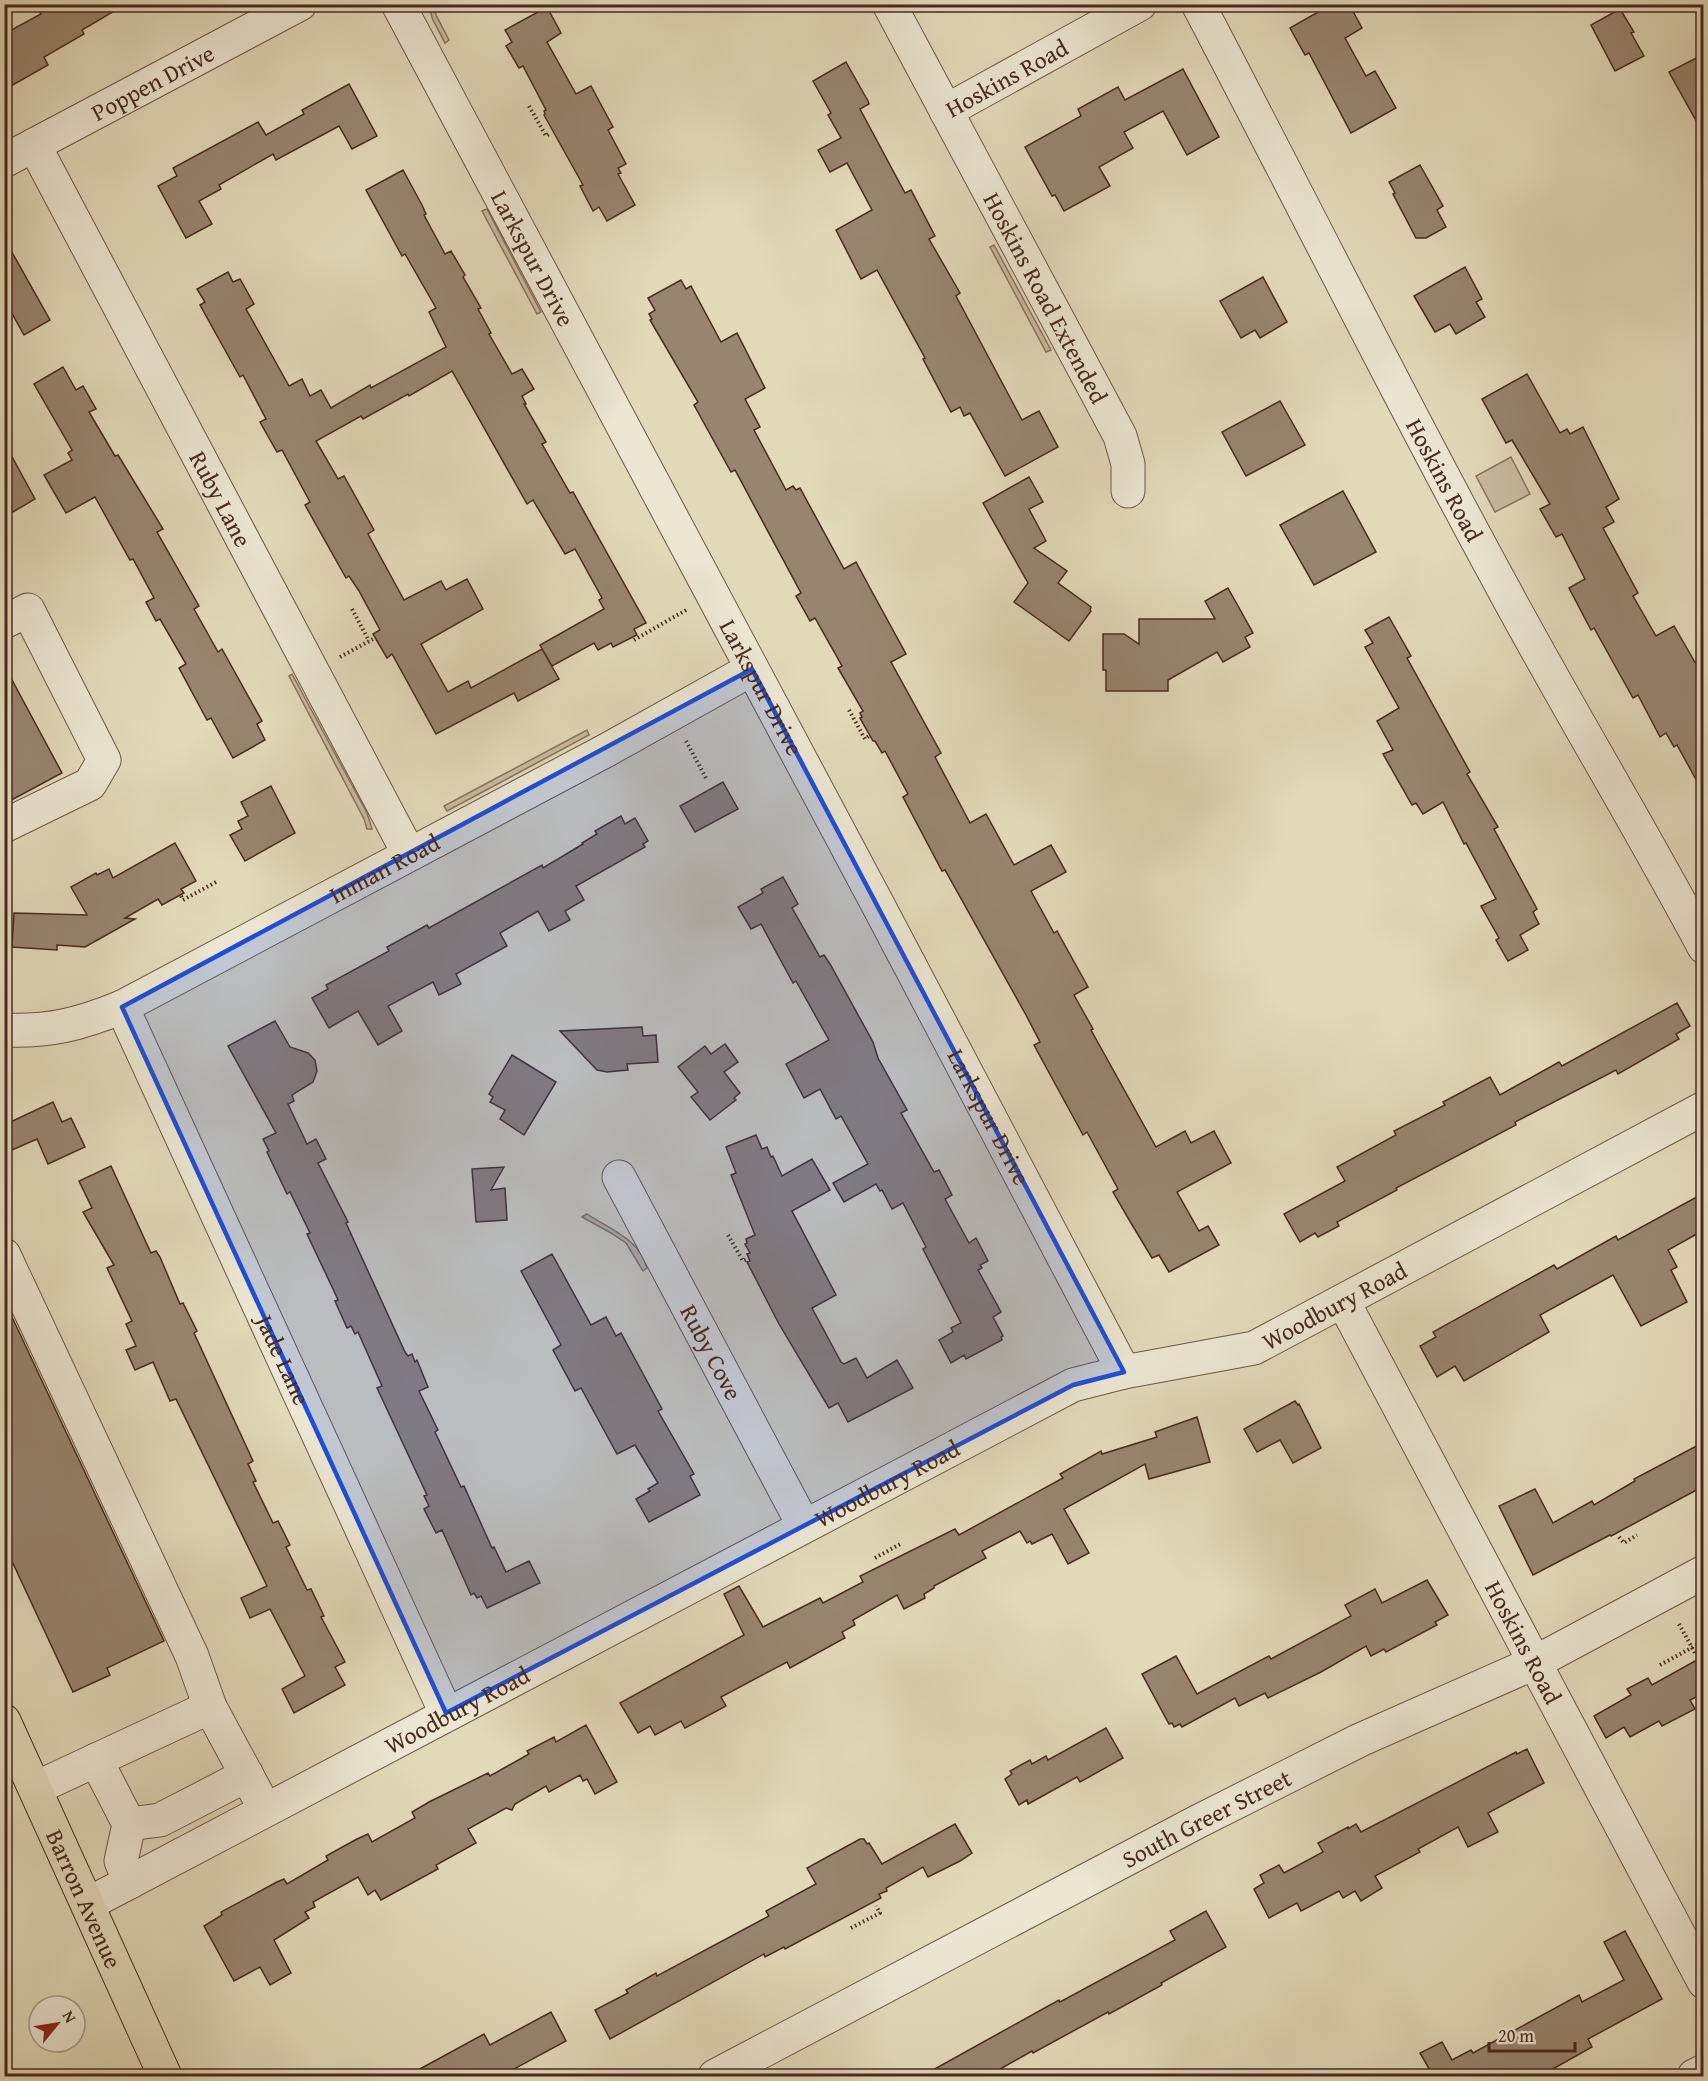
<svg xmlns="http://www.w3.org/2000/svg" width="1708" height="2081" font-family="'Gentium Book Plus',serif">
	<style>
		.green { fill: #c8bb9f; stroke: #88725f; stroke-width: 1.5 }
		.building { fill: #98856f; stroke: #482a1f; stroke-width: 1.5 }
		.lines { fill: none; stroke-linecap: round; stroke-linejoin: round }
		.minor-casing { stroke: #6e5646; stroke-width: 35 }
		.major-casing { stroke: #482a1f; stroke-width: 35 }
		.path { stroke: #482a1f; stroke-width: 4; stroke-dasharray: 1.5 3; stroke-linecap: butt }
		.minor { stroke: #ece6d2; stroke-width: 33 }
		.major { stroke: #e2d9b9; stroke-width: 33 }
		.marked { fill: #1d4ed8; fill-opacity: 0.2; stroke: #1d4ed8; stroke-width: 4.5; stroke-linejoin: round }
		.labels { text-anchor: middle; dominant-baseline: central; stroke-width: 5; stroke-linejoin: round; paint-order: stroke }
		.street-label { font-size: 24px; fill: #482a1f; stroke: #ece6d2 }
	</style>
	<rect width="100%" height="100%" fill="#e2d9b9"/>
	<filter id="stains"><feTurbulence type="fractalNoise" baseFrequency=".00333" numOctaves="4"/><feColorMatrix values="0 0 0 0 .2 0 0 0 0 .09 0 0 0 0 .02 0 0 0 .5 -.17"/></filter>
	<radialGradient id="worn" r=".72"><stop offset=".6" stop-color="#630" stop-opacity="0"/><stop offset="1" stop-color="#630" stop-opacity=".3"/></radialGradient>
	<g class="green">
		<path d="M428 5H434L436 15 449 40 445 43 433 20Z"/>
		<path d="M487 209 541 312 537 314 482 211Z"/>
		<path d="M994 245 1051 350 1046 352 990 247Z"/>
		<path d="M1511 457 1530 494 1495 512 1476 476Z"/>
		<path d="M292 674 367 813 372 829H367L364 819 289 676Z"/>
		<path d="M587 730 589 735 447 811 444 806Z"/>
		<path d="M587 1214C609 1229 640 1239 647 1268L643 1271 626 1243 611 1233 582 1217Z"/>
	</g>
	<g class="building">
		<path d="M35 4H126L82 30 84 34 44 57 48 65 4 90V34L41 14Z"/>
		<path d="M1332 4H1349L1362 28 1345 38 1366 76 1375 71 1396 108 1351 133 1309 53 1305 55 1290 28Z"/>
		<path d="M547 7 561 33 547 42 576 94 591 86 613 127 608 130 626 164 618 168 621 173 618 174 635 205 607 221 599 207 593 211 580 186 583 185 544 115 545 114 544 111 546 110 523 66 519 68 506 46 512 42 505 30Z"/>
		<path d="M1620 9 1634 32 1631 33 1644 56 1615 71 1591 25Z"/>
		<path d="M1704 54V135L1669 72Z"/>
		<path d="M846 62 868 101 869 104 860 109 905 193 911 190 935 236 929 239 960 293 956 296 1022 420 1039 411 1058 447 1005 476 970 413 964 416 960 407 951 412 923 359 925 358 877 270 861 279 836 230 872 210 847 163 830 172 818 150 841 138 828 115 831 113 813 81Z"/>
		<path d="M1183 69 1219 137 1187 155 1163 111 1124 132 1133 148 1099 167 1110 186 1064 211 1055 195 1052 196 1025 147 1081 116 1078 109 1118 87 1125 100Z"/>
		<path d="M349 84 377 136 352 149 339 126 276 160 273 154 219 185 221 189 199 201 212 224 186 238 158 186 177 176 173 168 258 122 266 135 304 114 302 110Z"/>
		<path d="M1420 165 1443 206 1437 210 1446 227 1426 238H1416L1393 194 1395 193 1389 182Z"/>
		<path d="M403 170 422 205 426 214 424 215 445 254 451 251 465 275 463 277 481 308 478 309 491 333 489 334 512 374 522 369 534 389 522 396 526 404H524L546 442 542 444 570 493 573 492 646 623 634 629 637 635 613 647 611 643 598 650 594 643 552 666 540 645 604 609 599 600 602 598 575 549 565 554 533 500 527 504 452 371 409 396 408 394 363 419 361 416 316 441 338 479 344 476 374 530 368 534 404 600 441 581 446 590 467 579 483 609 421 644 448 692 468 681 471 688 542 649 559 679 518 701 514 693 436 734 392 654 387 658 373 634 380 630 359 591 349 576 346 578 305 505 310 502 282 450 277 452 260 422 266 419 243 375 240 377 200 305 205 302 197 289 228 272 233 282 240 279 254 304 246 309 289 386 302 379 310 396 321 390 331 408 370 385 371 388 446 347 429 312 436 308 405 254 402 256 366 190Z"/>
		<path d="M4 238 50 320 24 335 4 299Z"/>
		<path d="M1465 267 1482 299 1476 302 1485 317 1456 334 1450 324 1435 332 1414 296Z"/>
		<path d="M1263 277 1287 322 1260 338 1255 330 1241 338 1220 301Z"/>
		<path d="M681 280 686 289 691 286 721 342 737 333 765 388 745 399 760 427 754 430 786 490 793 486 796 490 800 488 844 569 856 562 870 588 906 654 891 662 941 753 935 757 970 823 986 814 1014 865 1051 845 1066 872 1031 891 1054 933 1057 931 1088 987 1074 995 1093 1029 1091 1030 1156 1147 1185 1131 1191 1143 1214 1131 1231 1163 1177 1192 1199 1231 1208 1226 1219 1245 1169 1272 1159 1255 1152 1258 1128 1218 1113 1192 1118 1189 1087 1132 1083 1135 1034 1045 1040 1042 1026 1015 945 870 942 871 903 797 908 794 885 751 882 753 875 741H873L860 718 862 717 860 713 863 711 838 668 842 666 815 618 810 621 796 596 801 593 735 470 731 472 694 405 698 402 650 320 652 319 649 314 655 310 648 298Z"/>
		<path d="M63 367 76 390 83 386 96 409 89 412 115 456 118 455 163 529 157 532 199 606 194 609 218 652 222 649 262 721 257 724 265 740 233 758 211 718 207 720 179 668 186 664 160 619 156 621 146 602 154 598 133 559 130 560 95 497 66 513 44 475 72 460 68 453 72 450 34 384Z"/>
		<path d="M1527 374 1560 433 1567 429 1570 434 1583 427 1619 499 1606 507 1614 522 1603 528 1638 593 1633 596 1656 636 1674 626 1704 678V794L1677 745 1674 747 1666 733 1660 737 1638 695 1633 698 1594 628 1591 630 1569 588 1585 579 1562 534 1556 537 1540 509 1550 504 1512 440 1506 443 1482 399Z"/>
		<path d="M1280 401 1305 445 1246 476 1222 432Z"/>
		<path d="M4 442 35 499 13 512 4 497Z"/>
		<path d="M1029 477 1043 502 1029 509 1046 541 1034 548 1067 571 1058 583 1091 607 1090 610 1091 611 1069 641 1014 602 1028 583 983 503Z"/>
		<path d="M1343 491 1376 552 1314 585 1280 525Z"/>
		<path d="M1228 588 1253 633 1245 637 1250 647 1223 662 1217 652 1168 680V691H1106V670H1103V634H1124L1139 644V619H1215L1205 601Z"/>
		<path d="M1389 617 1411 656 1407 658 1470 772 1467 774 1498 827 1494 829 1537 909 1533 912 1539 924 1520 935 1528 950 1508 961 1496 940 1499 938 1481 906 1496 899 1466 843 1464 844 1443 802 1423 814 1416 803 1412 805 1383 754 1393 750 1377 721 1399 708 1365 647 1373 643 1365 630Z"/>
		<path d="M4 665 62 773 4 804Z"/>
		<path d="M723 782 738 809 695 832 680 806Z"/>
		<path d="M271 786 295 833 245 861 230 835 242 829 238 821 248 816 241 802Z"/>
		<path d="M621 816 625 824 635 818 648 841 643 844 645 847 576 886 584 900 565 911 570 920 549 931 538 911 500 933 507 946 456 974 461 984 439 995 433 982 388 1006 402 1031 378 1045 358 1011 329 1028 312 998 328 989 326 985 389 951 387 947 427 925 429 928 542 865 543 868 583 844 582 843 597 834 595 831Z"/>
		<path d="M175 843 196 881 181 889 184 893 162 905 158 899 125 918 135 919 85 947 57 945V950L12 947 14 913 87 915 71 887 96 873 97 875 109 869 113 878Z"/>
		<path d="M783 877 798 904 792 908 820 957 824 955 830 964 873 1042 878 1058 907 1110 901 1113 934 1172 939 1170 952 1195 945 1199 969 1243 976 1238 988 1261 980 1265 982 1268 978 1270 1001 1312 993 1317 1003 1336 1001 1337 1002 1340 966 1359 964 1355 951 1363 939 1340 953 1332 951 1328 961 1323 923 1249 926 1247 903 1203 892 1209 882 1190 880 1191 876 1184 844 1202 833 1183 868 1164 841 1116 836 1119 820 1089 804 1098 786 1064 829 1040 796 981 793 983 761 924 751 929 738 907 763 893 761 889Z"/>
		<path d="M1677 1003 1690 1026 1676 1034 1679 1039 1618 1074 1616 1070 1515 1122 1516 1125 1396 1188 1397 1190 1337 1222 1339 1226 1318 1237 1315 1233 1300 1242 1284 1214 1345 1181 1337 1167 1396 1135 1394 1131 1445 1105 1443 1102 1490 1077 1500 1095 1559 1062 1562 1066Z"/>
		<path d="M275 1021 290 1047 308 1053 315 1060 317 1071 313 1082 292 1095 294 1101 288 1104 307 1144 316 1139 326 1159 318 1163 348 1222 346 1223 405 1352 408 1356 412 1354 415 1362 417 1360 428 1387 419 1391 438 1430 435 1432 461 1487 464 1486 492 1548 494 1547 506 1572 529 1561 540 1583 487 1608 481 1596 477 1598 474 1593 471 1595 442 1530 436 1533 424 1509 429 1506 424 1496 427 1495 377 1388 382 1386 358 1332 355 1334 351 1326 347 1328 335 1301 338 1300 333 1289 307 1234 310 1233 290 1192 287 1194 267 1152 269 1151 263 1139 276 1133 228 1046Z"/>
		<path d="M642 1027 643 1036 656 1035 658 1062 627 1064 628 1070 607 1072 597 1070 560 1031Z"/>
		<path d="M725 1044 738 1062 724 1072 740 1093 734 1098 736 1100 710 1120 691 1097 698 1092 678 1067 705 1046 711 1054Z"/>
		<path d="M512 1055 556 1082 524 1135 500 1119 505 1110 490 1102 493 1097 489 1094Z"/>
		<path d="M53 1102 62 1122 71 1118 85 1147 48 1164 37 1139 12 1150 4 1133V1125Z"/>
		<path d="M756 1135 762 1149 767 1147 771 1157 773 1156 782 1176 812 1159 830 1190 792 1211 836 1295 812 1308 841 1362 844 1364 856 1358 867 1378 897 1360 913 1388 848 1422 838 1403 829 1408 779 1324 747 1262 750 1261 747 1254 750 1253 745 1244 747 1243 746 1239 755 1235 731 1175 736 1173 726 1147Z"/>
		<path d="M111 1166 151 1253 156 1251 160 1257 180 1304 183 1303 197 1331 194 1333 253 1461 248 1464 256 1481 253 1482 273 1523 278 1521 290 1545 286 1547 307 1590 311 1589 324 1616 321 1617 345 1662 335 1667 345 1685 294 1713 282 1689 305 1676 270 1609 250 1618 241 1598 267 1586 176 1399 170 1401 153 1362 135 1370 126 1350 136 1346 126 1324 132 1321 107 1268 114 1265 83 1212 92 1208 79 1181Z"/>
		<path d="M504 1167 491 1190 505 1188 507 1220 476 1222 472 1169Z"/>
		<path d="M1704 1193V1230L1668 1250 1677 1267 1671 1270 1687 1302 1641 1326 1613 1275 1540 1315 1549 1332 1464 1381 1455 1366 1437 1377 1420 1346 1436 1337 1433 1332 1554 1265 1557 1269 1616 1236 1618 1240Z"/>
		<path d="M552 1254 591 1325 606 1317 616 1336 621 1333 662 1409 658 1411 694 1474 690 1476 700 1495 649 1522 636 1499 650 1491 648 1489 658 1483 635 1445 617 1454 581 1388 575 1391 553 1350 561 1345 521 1271Z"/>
		<path d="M4 1300 164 1641 107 1668 110 1675 73 1692 4 1544Z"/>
		<path d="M1295 1401 1298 1405 1299 1404 1321 1448 1293 1463 1280 1440 1257 1452 1244 1429Z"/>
		<path d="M1197 1417 1210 1462 1149 1479 1145 1464 1064 1509 1089 1553 1068 1564 1052 1534 1032 1544 1030 1541 1027 1543 1020 1531 982 1551 986 1558 934 1586V1588L924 1594 925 1598 904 1609 897 1595 853 1620 855 1625 842 1632 845 1638 790 1668 787 1662 721 1697 726 1706 685 1728 681 1721 655 1735 650 1726 638 1733 620 1703 744 1635 724 1594 739 1586 763 1627 820 1598 823 1603 863 1582 860 1576 955 1529 959 1535 1063 1478 1060 1474 1101 1451 1102 1454 1157 1437 1155 1432Z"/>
		<path d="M1704 1442V1486L1611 1536 1610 1535 1533 1575 1499 1506 1535 1489 1553 1523 1592 1501 1594 1505 1635 1481 1634 1479Z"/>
		<path d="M1427 1580 1448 1615 1435 1622 1437 1625 1386 1652 1384 1649 1371 1656 1366 1646 1321 1672 1268 1698 1265 1693 1239 1706 1235 1698 1182 1727 1180 1724 1174 1727 1172 1723 1169 1724 1142 1674 1176 1656 1197 1694 1269 1656 1271 1659 1351 1616 1345 1605 1375 1589 1382 1603Z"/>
		<path d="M1704 1656V1693L1690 1700 1695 1709 1662 1726 1659 1721 1630 1737 1624 1727 1606 1738 1594 1716 1631 1695 1627 1689 1648 1678 1652 1685Z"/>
		<path d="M586 1725 617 1782 595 1794 587 1779 583 1781 580 1775 549 1792 546 1786 515 1804 512 1810 506 1808 468 1829 476 1843 436 1865 438 1869 381 1900 375 1890 368 1895 358 1877 313 1902 315 1907 305 1912 309 1918 274 1940 291 1973 270 1985 260 1967 234 1981 204 1926 222 1915 221 1912 277 1882 284 1879 287 1884 328 1860 326 1856 357 1839 368 1834 372 1842 415 1818 412 1812 429 1802 488 1773 490 1776 529 1754 527 1751 554 1737 556 1742Z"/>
		<path d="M1106 1728 1123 1758 1080 1782 1077 1777 1028 1804 1027 1800 1019 1805 1005 1779 1012 1774 1010 1771 1030 1760 1032 1764 1046 1756 1048 1760Z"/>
		<path d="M1527 1749 1544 1783 1488 1813 1498 1832 1468 1847 1458 1827 1418 1849 1420 1852 1375 1876 1382 1888 1361 1901 1355 1891 1343 1898 1339 1891 1301 1911 1297 1903 1269 1918 1254 1889 1264 1883 1260 1875 1279 1865 1284 1873 1323 1852 1318 1843 1348 1827V1829L1356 1824 1361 1832 1516 1752 1517 1754Z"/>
		<path d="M955 1824 972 1853 960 1861 928 1877 923 1867 886 1888 887 1891 879 1894 881 1898 785 1949 784 1947 765 1957 764 1954 610 2039 595 2010 628 1993 626 1990 656 1973 657 1976 769 1916 766 1911 816 1884 807 1868 860 1839H864L867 1844 869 1843 882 1864Z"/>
		<path d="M1206 1911 1226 1947 1161 1983 1162 1985 1109 2014 1108 2012 1033 2053 1032 2051 988 2076H922L1059 2000 1060 2002 1175 1940 1170 1931Z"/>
		<path d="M1625 1931 1662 1999 1588 2039 1592 2047 1551 2070 1555 2076H1423L1431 2072 1420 2053 1442 2042 1452 2060 1471 2050 1473 2053 1579 1995 1582 2002 1624 1980 1604 1942Z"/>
		<path d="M551 2012 566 2041 501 2076H407L484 2034 490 2045Z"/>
	</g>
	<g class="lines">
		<defs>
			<g id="minor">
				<path id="s1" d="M398 4 877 903 1124 1372"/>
				<path id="s2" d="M889 4 1120 436 1128 464V491"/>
				<path id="s3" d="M1198 4C1300 198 1397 394 1502 586 1567 707 1639 825 1704 947"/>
				<path id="s4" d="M946 111 1140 4"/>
				<path id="s5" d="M34 145 409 854"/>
				<path id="s6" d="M4 161 300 4"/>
				<path d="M4 622 28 610 104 760 90 784 4 826"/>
				<path id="s7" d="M122 1007 446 1713"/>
				<path id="s8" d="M4 1030C50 1032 80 1024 122 1007L605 751 752 669"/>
				<path id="s9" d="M619 1177 804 1526"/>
				<path d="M4 1255 192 1656 210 1707"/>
				<path id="s10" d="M1343 1301 1704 1982"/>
				<path d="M96 1760 129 1824 121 1861 130 1882"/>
				<path d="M36 1788 210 1707 265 1809"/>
				<path d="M129 1824 160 1820 247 1775"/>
				<path id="s11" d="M88 1904 1073 1385 1124 1372 1254 1348 1704 1108"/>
				<path id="s12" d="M715 2076 1197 1822 1360 1740 1534 1663 1704 1572"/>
				<path d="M1694 2076 1704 2071"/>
			</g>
			<g id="major">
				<path id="s13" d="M4 1721 165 2076"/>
			</g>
		</defs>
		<use href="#minor" class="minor-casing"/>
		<use href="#major" class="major-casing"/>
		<g class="path">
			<path d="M529 106 546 136 549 134"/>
			<path d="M352 609 369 641"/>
			<path d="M634 640 688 609"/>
			<path d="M340 657 373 639"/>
			<path d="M849 710 865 739 869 736"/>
			<path d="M686 741 707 780"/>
			<path d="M181 896 183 900 216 882"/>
			<path d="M728 1235 743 1261 748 1259"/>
			<path d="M1619 1537 1624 1543 1637 1535"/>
			<path d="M875 1558 902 1543"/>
			<path d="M1679 1624 1695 1653"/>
			<path d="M1660 1665 1704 1641"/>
			<path d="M851 1928 880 1913 876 1906"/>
		</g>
		<use href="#minor" class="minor"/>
		<use href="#major" class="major"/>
	</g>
	<path class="marked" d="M752 669 1124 1372 1073 1385 446 1713 122 1007Z"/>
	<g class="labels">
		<g class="street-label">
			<text stroke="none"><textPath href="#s4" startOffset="69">Hoskins Road</textPath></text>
			<text stroke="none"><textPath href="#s6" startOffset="168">Poppen Drive</textPath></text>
			<text stroke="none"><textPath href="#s1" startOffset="288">Larkspur Drive</textPath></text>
			<text stroke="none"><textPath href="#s2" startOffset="333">Hoskins Road Extended</textPath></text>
			<text stroke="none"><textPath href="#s3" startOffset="536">Hoskins Road</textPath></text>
			<text stroke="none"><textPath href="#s5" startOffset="400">Ruby Lane</textPath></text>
			<text stroke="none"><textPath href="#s1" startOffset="774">Larkspur Drive</textPath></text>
			<text stroke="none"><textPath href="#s8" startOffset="418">Inman Road</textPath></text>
			<text stroke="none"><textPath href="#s1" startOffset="1260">Larkspur Drive</textPath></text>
			<text stroke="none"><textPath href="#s11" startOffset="1389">Woodbury Road</textPath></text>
			<text stroke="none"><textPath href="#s9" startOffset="198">Ruby Cove</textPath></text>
			<text stroke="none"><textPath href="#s7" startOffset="388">Jade Lane</textPath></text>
			<text stroke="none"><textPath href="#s11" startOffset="903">Woodbury Road</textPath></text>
			<text stroke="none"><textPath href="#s10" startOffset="386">Hoskins Road</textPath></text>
			<text stroke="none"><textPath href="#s11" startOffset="417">Woodbury Road</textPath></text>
			<text stroke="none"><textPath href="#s12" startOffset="555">South Greer Street</textPath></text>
			<text stroke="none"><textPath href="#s13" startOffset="195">Barron Avenue</textPath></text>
		</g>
	</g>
	<rect width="1708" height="2081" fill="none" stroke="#e2d9b9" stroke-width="24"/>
	<rect x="6" y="6" width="1696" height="2069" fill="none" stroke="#482a1f" stroke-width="3"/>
	<rect x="12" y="12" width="1684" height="2057" fill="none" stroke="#482a1f" stroke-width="1.5"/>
	<g transform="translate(57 2024) rotate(60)"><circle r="28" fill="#ece6d2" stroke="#aa9b8a" stroke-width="1.5"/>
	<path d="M0-4.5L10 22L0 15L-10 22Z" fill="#8f2418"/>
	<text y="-9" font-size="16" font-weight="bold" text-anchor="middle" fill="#482a1f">N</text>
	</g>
	<path d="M1489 2042v9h86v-9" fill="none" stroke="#482a1f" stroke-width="3"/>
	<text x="1498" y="2042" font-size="18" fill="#482a1f" stroke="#ece6d2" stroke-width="4.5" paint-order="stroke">20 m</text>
	<rect width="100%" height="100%" filter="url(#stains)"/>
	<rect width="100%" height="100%" fill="url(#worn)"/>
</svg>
